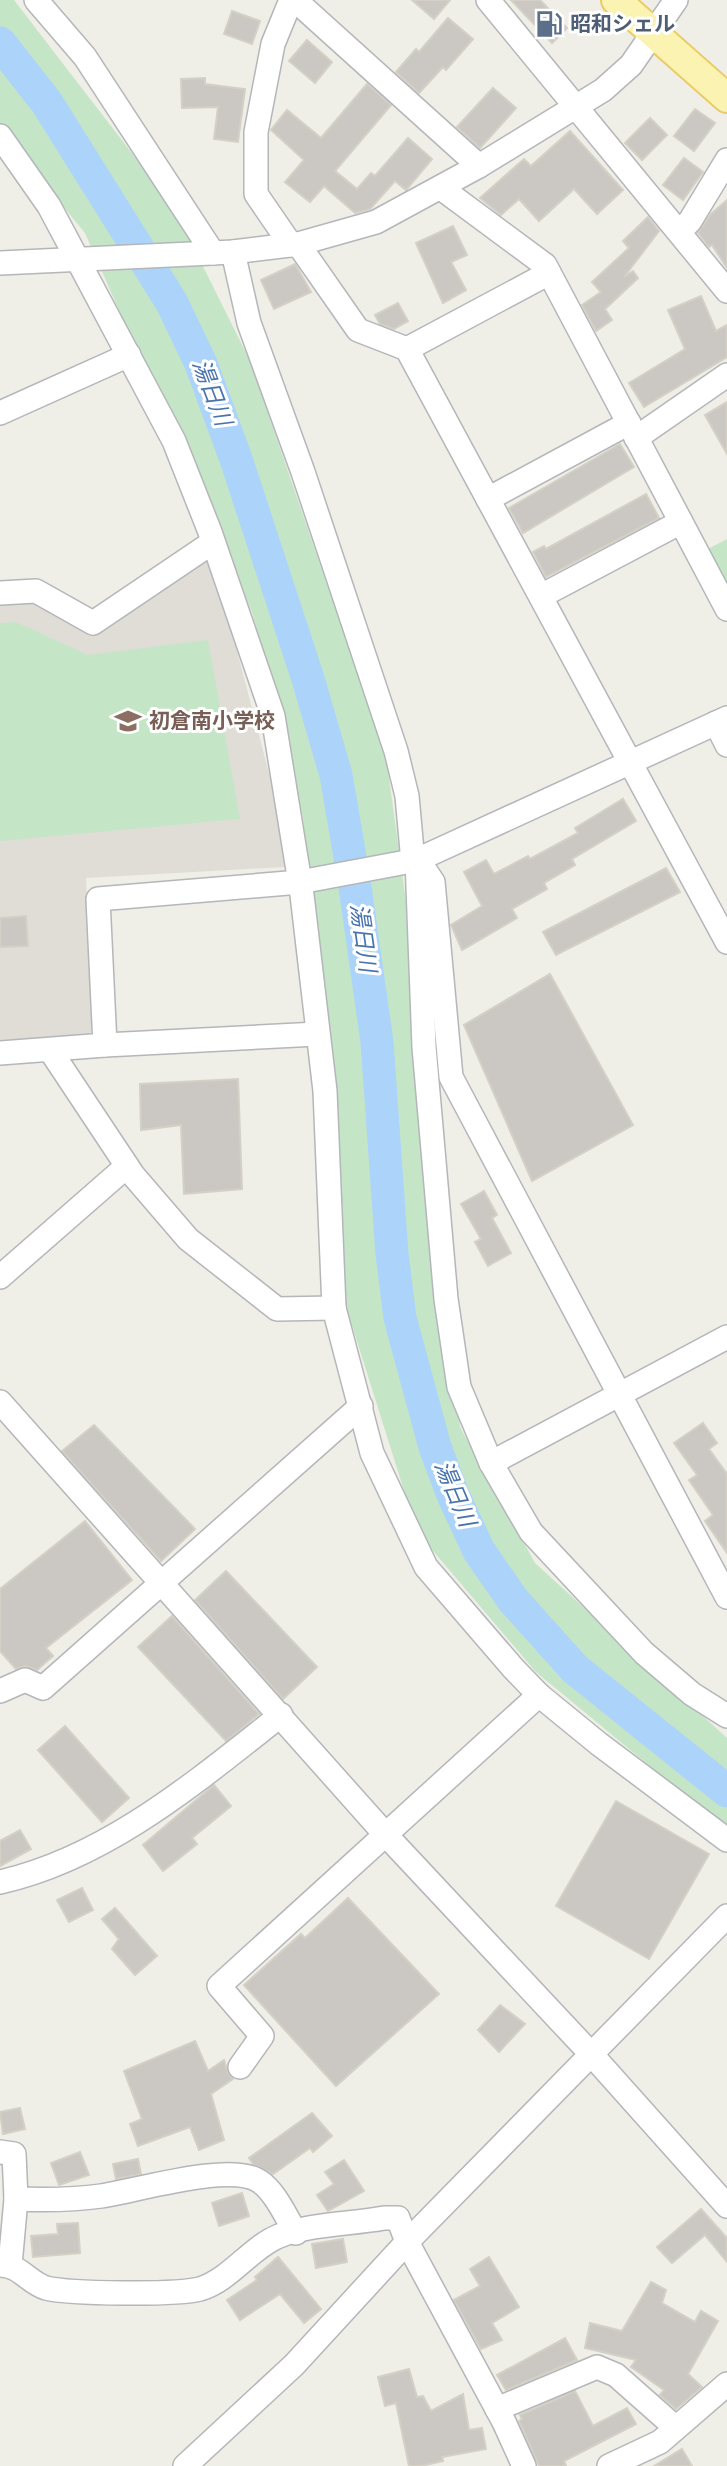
<svg xmlns="http://www.w3.org/2000/svg" width="727" height="2466" font-family="'Alegreya Sans','Noto Sans JP',sans-serif">
	<style>
		.education { fill: #dfddd5 }
		.green { fill: #c5e5c7 }
		.lines { fill: none; stroke-linecap: round; stroke-linejoin: round }
		.river { stroke: #acd4fa; stroke-width: 33 }
		.building { fill: #cbc8c4; stroke: #d4d0c5; stroke-width: 2 }
		.minor-casing { stroke: #b4b6ba; stroke-width: 26 }
		.major-casing { stroke: #eacc66; stroke-width: 32 }
		.minor { stroke: #fff; stroke-width: 23 }
		.major { stroke: #fbf3b1; stroke-width: 28 }
		.labels { text-anchor: middle; dominant-baseline: central; stroke-width: 6; stroke-linejoin: round; paint-order: stroke }
		.service-label { font-size: 21px; font-weight: bold; fill: #4e5e75; stroke: #fff; text-anchor: start }
		.education-label { font-size: 21px; font-weight: bold; fill: #785e54; stroke: #fff; text-anchor: start }
		.water-label { font-size: 23px; font-style: italic; fill: #4974ad; stroke: #fff }
	</style>
	<rect width="100%" height="100%" fill="#efeee7"/>
	<path class="education" d="M212 555 278 808 285 867 86 878 92 1030 87 1037 0 1042V601L42 600 92 634Z"/>
	<g class="green">
		<path d="M0 0H14L174 208 250 361 386 756 423 1026 460 1427 535 1563 727 1738V1830L536 1672 417 1532 345 1303 303 818 252 612 85 233 0 129Z"/>
		<path d="M727 539V589L706 550Z"/>
		<path d="M16 622 88 655 208 640 240 819 0 841V623Z"/>
	</g>
	<g class="lines">
		<path class="river" d="M0 43 47 103 172 303 201 364 236 459 308 679 336 775 354 880 377 1042 392 1254 400 1318 435 1447 453 1495 479 1551 513 1600 575 1669 727 1791"/>
	</g>
	<g class="building">
		<path d="M412 0H450L434 19Z"/>
		<path d="M511 0H540L567 28 552 43Z"/>
		<path d="M232 11 260 21 252 44 224 34Z"/>
		<path d="M448 18 473 39 446 70 443 67 419 93 396 72 416 49 419 52Z"/>
		<path d="M307 40 332 62 315 83 289 61Z"/>
		<path d="M205 78V84L245 89 238 142 214 139 218 107 182 108 181 79Z"/>
		<path d="M367 84 391 105 335 171 357 189 371 173 375 176 408 138 432 159 406 190 395 181 370 209 355 213 324 186 310 202 285 182 304 160 271 130 287 110 321 138Z"/>
		<path d="M493 88 516 108 480 148 457 127Z"/>
		<path d="M695 109 715 123 694 151 674 136Z"/>
		<path d="M650 118 667 135 642 160 625 143Z"/>
		<path d="M570 131 623 190 597 214 574 189 539 221 519 199 501 215 480 198 524 159 531 166Z"/>
		<path d="M684 158 703 172 683 200 663 185Z"/>
		<path d="M727 200V268L712 245 709 247 698 233 711 214Z"/>
		<path d="M648 217 659 231 624 277 633 271 638 278 605 309 612 320 596 331 582 305 601 292 592 282 629 248 623 241Z"/>
		<path d="M453 226 467 255 451 262 466 290 443 303 416 243Z"/>
		<path d="M295 264 311 292 274 309 261 280Z"/>
		<path d="M701 296 716 331 727 325V357L644 407 629 383 685 349 668 310Z"/>
		<path d="M398 303 408 321 394 329 380 324 375 315Z"/>
		<path d="M727 402V454L705 415Z"/>
		<path d="M620 444 634 467 523 533 509 508Z"/>
		<path d="M646 494 659 518 546 577 533 552 544 546 546 549Z"/>
		<path d="M623 799 636 821 572 859 575 865 544 883 547 889 512 909 517 918 462 950 451 925 482 906 464 872 486 860 494 874 528 856 530 859 578 833 575 828Z"/>
		<path d="M666 868 680 892 556 955 543 932Z"/>
		<path d="M26 916 28 946 0 947V918Z"/>
		<path d="M550 974 633 1125 532 1181 464 1025Z"/>
		<path d="M238 1079 242 1189 184 1194 181 1125 141 1130 140 1084Z"/>
		<path d="M484 1191 497 1215 492 1218 511 1253 488 1266 475 1242 481 1239 461 1204Z"/>
		<path d="M703 1423 717 1443 709 1449 727 1474V1553L705 1521 713 1515 689 1480 697 1475 674 1443Z"/>
		<path d="M94 1425 195 1529 161 1561 62 1451Z"/>
		<path d="M85 1521 132 1580 46 1648 53 1656 37 1670 26 1666 16 1669 0 1651V1589Z"/>
		<path d="M226 1571 317 1667 283 1699 195 1600Z"/>
		<path d="M172 1616 259 1714 226 1741 138 1647Z"/>
		<path d="M65 1726 129 1798 102 1822 38 1750Z"/>
		<path d="M214 1785 231 1806 192 1838 197 1844 163 1871 143 1845Z"/>
		<path d="M616 1801 709 1854 649 1959 556 1906Z"/>
		<path d="M20 1830 31 1849 0 1866V1841Z"/>
		<path d="M82 1888 93 1910 69 1922 57 1900Z"/>
		<path d="M348 1898 439 1994 336 2086 244 1985 301 1934 305 1938Z"/>
		<path d="M115 1908 157 1956 135 1975 112 1949 119 1939 102 1919Z"/>
		<path d="M500 2005 525 2024 499 2052 478 2030Z"/>
		<path d="M195 2041 208 2071 224 2060 228 2073 233 2079 211 2094 224 2140 199 2150 190 2127 138 2146 130 2124 142 2119 124 2071Z"/>
		<path d="M20 2108 25 2129 3 2134 0 2112Z"/>
		<path d="M312 2113 332 2136 313 2152 310 2148 273 2174 253 2164 249 2158Z"/>
		<path d="M80 2152 89 2175 59 2185 51 2163Z"/>
		<path d="M138 2159 141 2174 116 2179 113 2164Z"/>
		<path d="M344 2160 364 2191 328 2211 317 2195 334 2184 325 2172Z"/>
		<path d="M242 2193 249 2216 219 2226 212 2203Z"/>
		<path d="M701 2209 727 2238V2262L705 2235 672 2263 657 2247Z"/>
		<path d="M78 2223 80 2253 33 2257 31 2236 58 2234 57 2224Z"/>
		<path d="M343 2239 347 2262 316 2268 312 2244Z"/>
		<path d="M278 2257 321 2309 304 2323 280 2294 240 2320 227 2300 257 2280 255 2277Z"/>
		<path d="M489 2257 519 2307 492 2323 502 2340 481 2349 454 2300 480 2286 470 2269Z"/>
		<path d="M651 2282 666 2290 662 2303 695 2322 701 2311 718 2321 688 2374 702 2387 676 2409 660 2395 664 2390 631 2367 636 2360 585 2348 590 2323 622 2331Z"/>
		<path d="M565 2338 577 2360 506 2390 497 2375Z"/>
		<path d="M409 2369 417 2397 423 2396 431 2411 463 2394 469 2430 482 2428 486 2449 442 2457 443 2461 421 2466H409L396 2403 385 2406 378 2377Z"/>
		<path d="M575 2391 593 2426 627 2408 636 2424 564 2461 566 2466H539L519 2421 522 2419 520 2415Z"/>
		<path d="M682 2449 692 2466H654Z"/>
	</g>
	<g class="lines">
		<defs>
			<g id="minor">
				<path d="M36 0 85 57 213 253"/>
				<path d="M295 0 479 166"/>
				<path d="M488 0 727 291"/>
				<path d="M0 136 49 206 174 441 210 532 273 716 302 895 325 1091 334 1308 372 1453 426 1567 513 1668 539 1695 599 1744 727 1840"/>
				<path d="M441 188 545 265 727 609"/>
				<path d="M680 231 690 221 727 160"/>
				<path d="M298 244 358 330 407 349 727 942"/>
				<path d="M291 245 256 194V132L273 44 291 0"/>
				<path d="M233 252 249 323 303 472 396 751 407 796 412 851 433 882 451 1077 727 1597"/>
				<path d="M0 263 233 252 298 244 376 222 479 166 603 90 631 65 676 0"/>
				<path d="M407 349 549 273"/>
				<path d="M0 413 129 355"/>
				<path d="M636 438 727 375"/>
				<path d="M488 499 629 423"/>
				<path d="M0 593 36 591 93 623 213 542"/>
				<path d="M541 596 681 522"/>
				<path d="M716 723 727 745"/>
				<path d="M417 860 424 1047 446 1299 459 1387 491 1463 531 1532 644 1653 692 1694 727 1716"/>
				<path d="M105 1045 317 1034"/>
				<path d="M50 1050 133 1175 188 1239 277 1309 334 1308"/>
				<path d="M0 1053 105 1045 98 899 300 882 417 860 727 718"/>
				<path d="M0 1277 127 1166"/>
				<path d="M0 1402 385 1834 592 2055 727 2206"/>
				<path d="M491 1463 727 1337"/>
				<path d="M0 1691 25 1680 43 1688 361 1406"/>
				<path d="M0 1882C107 1858 197 1781 281 1715"/>
				<path d="M240 2067 262 2036 219 1986 539 1695"/>
				<path d="M0 2152 14 2154 16 2199 10 2265"/>
				<path d="M16 2199C44 2200 73 2200 101 2196 136 2191 230 2162 259 2181 275 2191 286 2217 296 2233"/>
				<path d="M0 2265C20 2265 29 2283 46 2288 70 2294 177 2295 200 2289 230 2280 250 2248 279 2236 308 2224 352 2224 384 2218H398L407 2242 504 2422 524 2466"/>
				<path d="M497 2409 597 2367 616 2375 676 2428"/>
				<path d="M185 2466 294 2365 407 2242 727 1916"/>
				<path d="M609 2466 660 2442 727 2384"/>
			</g>
			<path id="major" d="M616 0 727 98"/>
		</defs>
		<use href="#minor" class="minor-casing"/>
		<use href="#major" class="major-casing"/>
		<use href="#minor" class="minor"/>
		<use href="#major" class="major"/>
	</g>
	<defs>
		<symbol id="fuel-bare" viewBox="-9 -9 18 18"><path d="M-5.5-6h7V0h2V4h1.3V-2.5L3-4.5l.8-.8L6-3V5H2.5V1h-1V6h-7ZM-4.2-4.7v3.2H.2V-4.7Z" fill="#5c6f8a" stroke="#fff" stroke-width="2.5" paint-order="stroke"/></symbol>
		<symbol id="school-bare" viewBox="-9 -9 18 18"><path d="M0-5L7-2L0 1L-7-2ZM-4 1L0 2.5L4 1V4Q0 6-4 4Z" fill="#8d6e63" stroke="#fff" stroke-width="2.5" paint-order="stroke"/></symbol>
	</defs>
	<g fill-rule="evenodd">
		<use href="#fuel-bare" x="530" y="5" width="38" height="38"/>
		<use href="#school-bare" x="109" y="702" width="38" height="38"/>
	</g>
	<g class="labels">
		<g class="service-label">
			<text x="570" y="24">昭和シェル</text>
		</g>
		<g class="education-label">
			<text x="149" y="721">初倉南小学校</text>
		</g>
		<g class="water-label">
			<text transform="translate(211 393) rotate(69)">湯日川</text>
			<text transform="translate(362 938) rotate(82)">湯日川</text>
			<text transform="translate(454 1494) rotate(67)">湯日川</text>
		</g>
	</g>
</svg>
